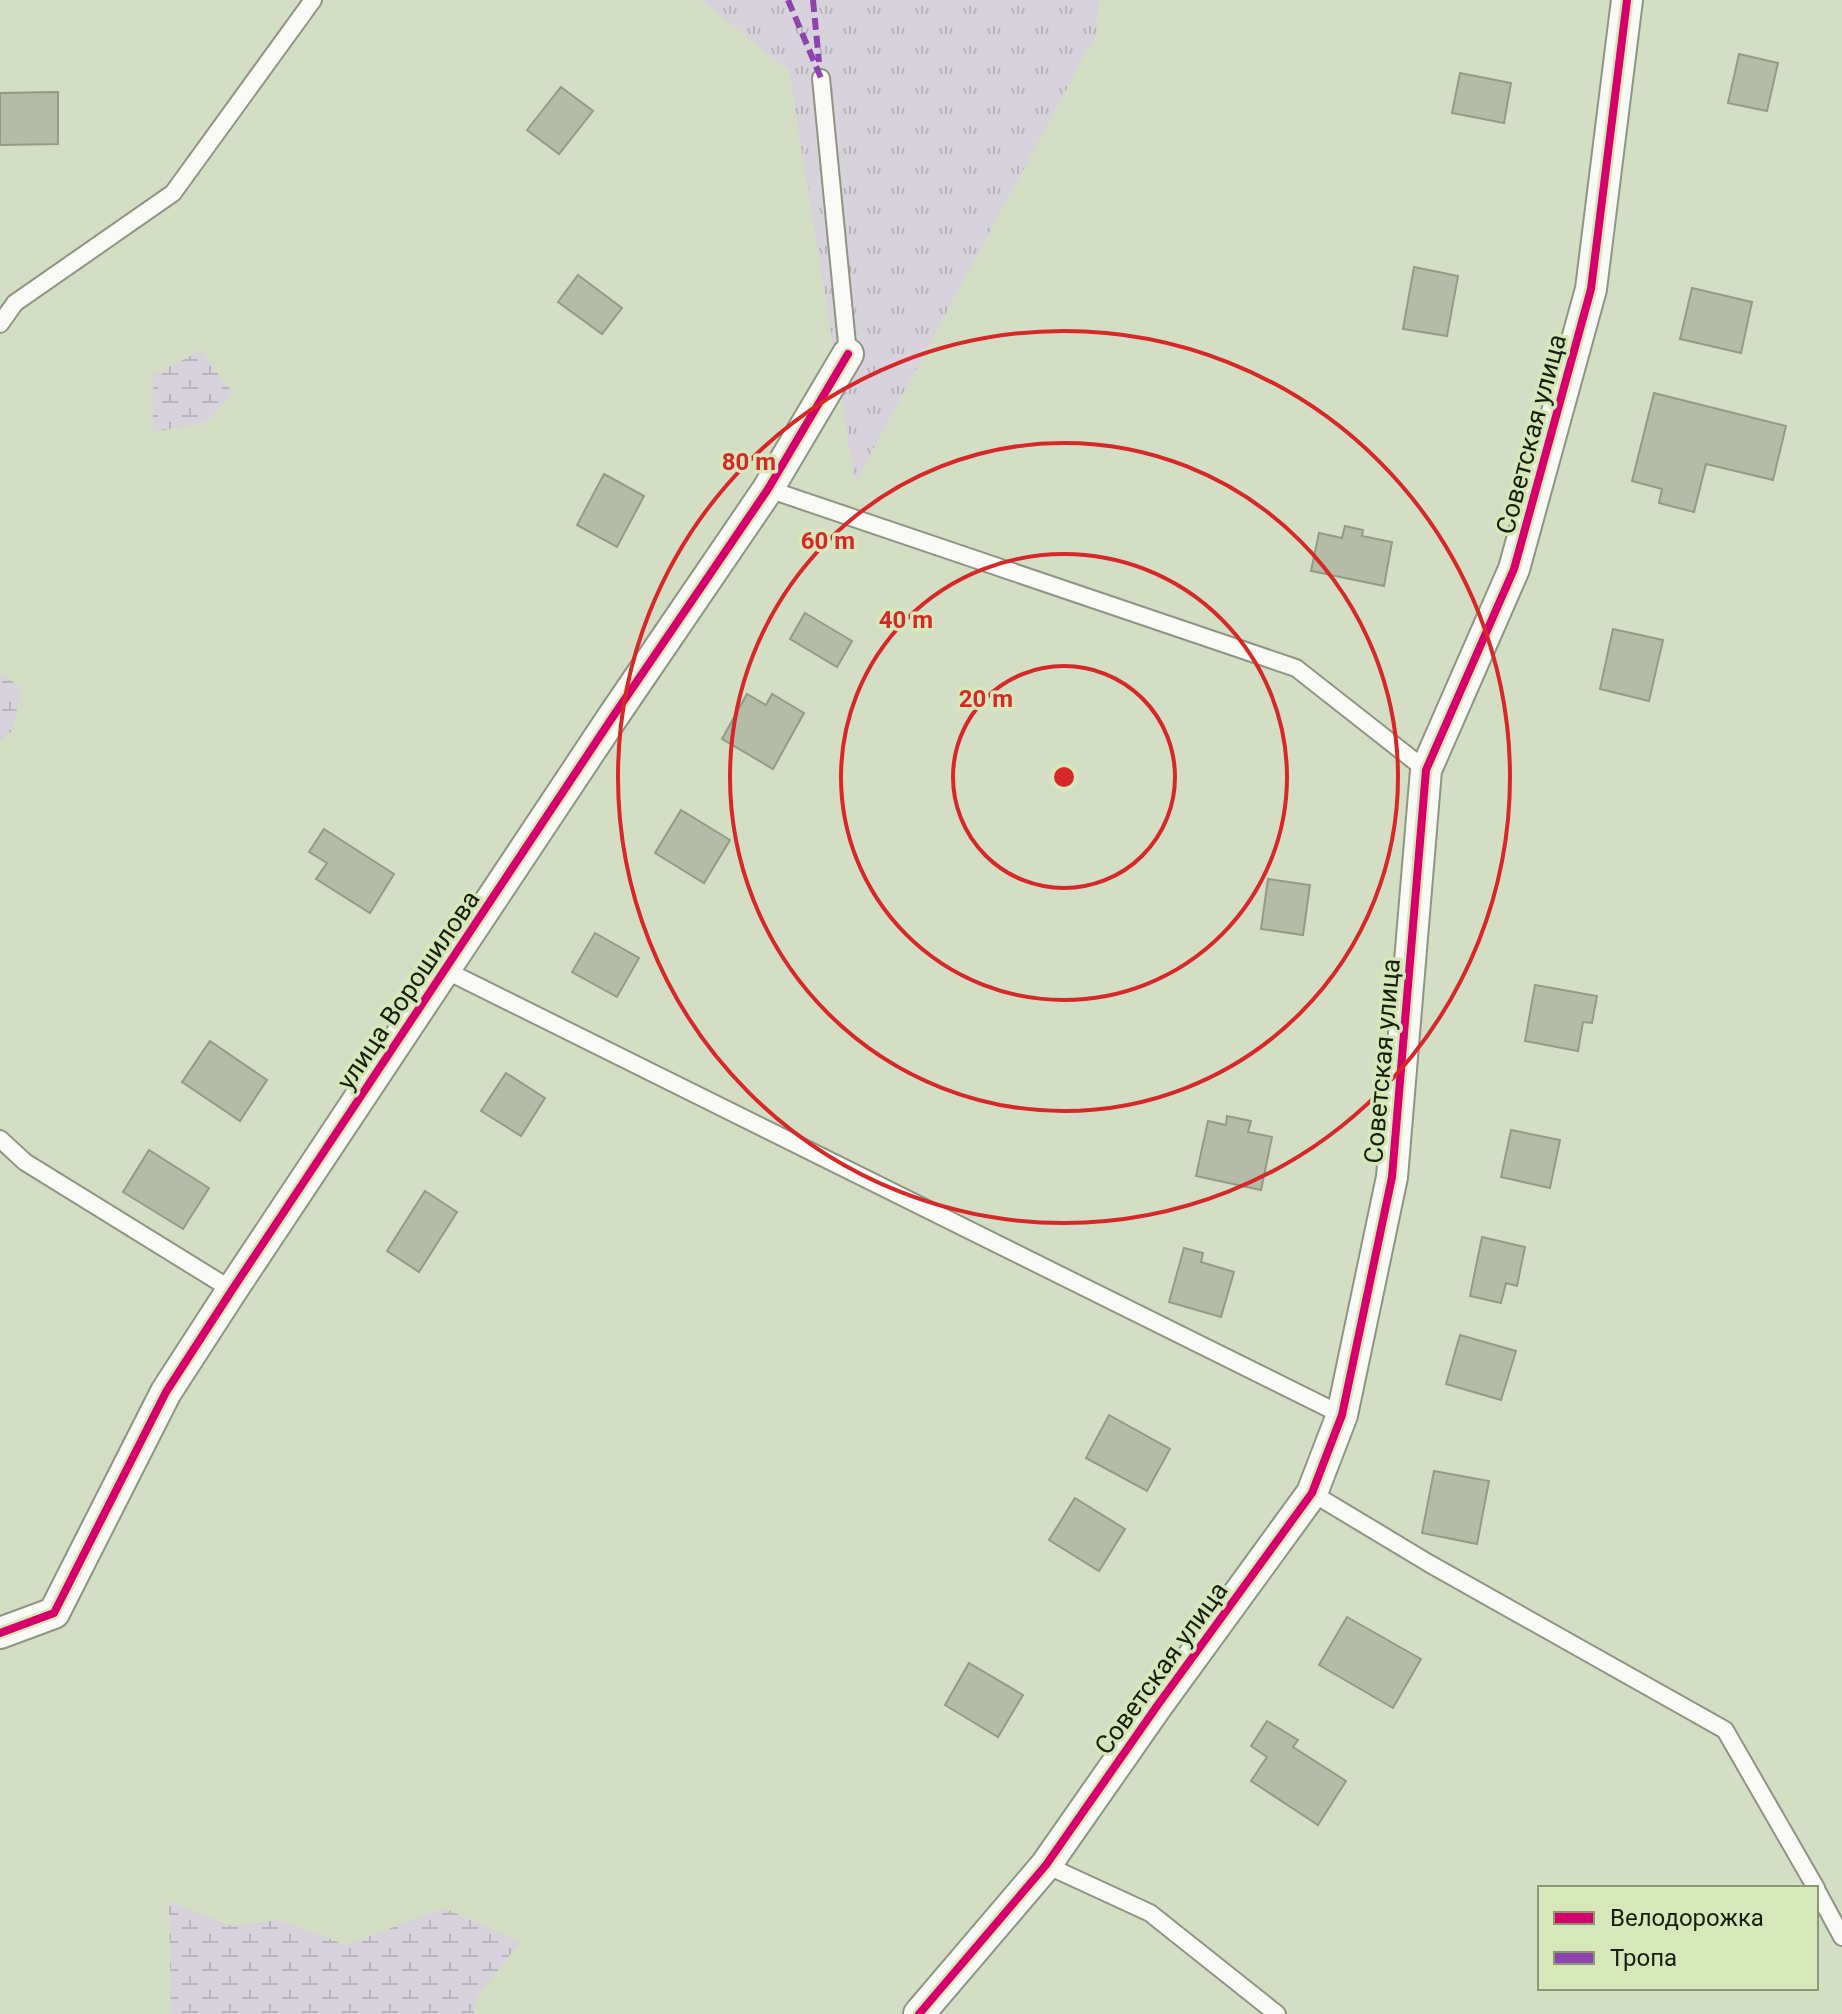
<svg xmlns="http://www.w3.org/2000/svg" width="1842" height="2014" font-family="Roboto,sans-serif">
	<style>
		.grass { fill: url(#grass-tufts) }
		.wetland { fill: url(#wetland-marsh) }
		.building { fill: #b4bca7; stroke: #939a86; stroke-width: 2 }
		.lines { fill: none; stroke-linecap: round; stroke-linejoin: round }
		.service-casing { stroke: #8e9581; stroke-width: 20 }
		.minor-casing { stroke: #8e9581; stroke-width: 34 }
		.service { stroke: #f9faf6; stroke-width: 16 }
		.minor { stroke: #f9faf6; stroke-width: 30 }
		.quiet { stroke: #8e44ad; stroke-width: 6; stroke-dasharray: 12 6; stroke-linecap: butt }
		.cycleway-casing { stroke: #d6e8ba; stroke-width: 13 }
		.cycleway { stroke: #d6006c; stroke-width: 8 }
		.ring { fill: none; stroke: #d62828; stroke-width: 4 }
		.labels { text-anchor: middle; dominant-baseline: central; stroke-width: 7; stroke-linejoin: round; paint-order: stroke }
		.street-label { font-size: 26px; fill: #191f0e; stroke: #d6e8ba }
		.centre { fill: #d62828; stroke: #d6e8ba; stroke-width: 4 }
		.ring-label { font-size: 24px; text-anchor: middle; font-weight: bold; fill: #d62828; stroke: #d6e8ba; stroke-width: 7; stroke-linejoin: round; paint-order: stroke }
	</style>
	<defs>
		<pattern id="grass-tufts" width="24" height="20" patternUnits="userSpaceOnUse" patternTransform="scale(2)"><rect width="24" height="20" fill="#d8d2dd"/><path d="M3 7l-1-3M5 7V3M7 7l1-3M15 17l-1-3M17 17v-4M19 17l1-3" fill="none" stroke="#b9b4bc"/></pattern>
		<pattern id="wetland-marsh" width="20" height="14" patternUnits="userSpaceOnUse" patternTransform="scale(2)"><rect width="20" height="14" fill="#d8d2dd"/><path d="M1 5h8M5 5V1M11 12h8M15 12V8" fill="none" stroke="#b9b4bc"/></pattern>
	</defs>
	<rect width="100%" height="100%" fill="#d4dec4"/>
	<path class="grass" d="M701 0H1099L1096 34 855 483 789 71Z"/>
	<g class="wetland">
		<path d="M200 351 233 393 207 422 153 432V375Z"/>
		<path d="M0 674 21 687 13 730 0 740Z"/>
		<path d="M169 1901 231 1926 278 1920 346 1945 444 1908 520 1942 476 1998 473 2014H171Z"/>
	</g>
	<g class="building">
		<path d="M1739 54 1778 63 1767 111 1728 103Z"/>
		<path d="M1460 73 1511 83 1504 123 1452 113Z"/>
		<path d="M561 87 593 111 559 154 527 130Z"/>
		<path d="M58 92V144L0 145V93Z"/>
		<path d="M1414 267 1458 276 1447 336 1403 329Z"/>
		<path d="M578 275 622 308 602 334 558 302Z"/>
		<path d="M1692 288 1752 302 1741 353 1680 339Z"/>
		<path d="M1654 393 1786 426 1773 480 1706 464 1694 512 1659 503 1662 489 1632 481Z"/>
		<path d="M604 474 644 496 617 547 577 525Z"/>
		<path d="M1345 526 1363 530 1362 536 1392 542 1384 586 1311 571 1319 533 1342 538Z"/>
		<path d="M805 613 852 641 837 667 790 639Z"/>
		<path d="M1613 629 1663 640 1649 701 1600 689Z"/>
		<path d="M747 694 766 705 772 694 804 713 773 769 722 739Z"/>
		<path d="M681 810 730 840 704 883 655 853Z"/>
		<path d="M324 829 394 874 370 913 316 879 327 863 309 852Z"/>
		<path d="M1268 879 1310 885 1303 935 1261 929Z"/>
		<path d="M595 933 639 958 617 997 572 972Z"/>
		<path d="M1535 985 1597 996 1592 1023 1583 1022 1578 1051 1525 1041Z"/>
		<path d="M210 1041 267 1080 240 1121 182 1082Z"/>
		<path d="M506 1073 545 1098 521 1136 481 1111Z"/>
		<path d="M1227 1116 1251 1121 1248 1132 1272 1137 1261 1190 1196 1176 1208 1121 1226 1125Z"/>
		<path d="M1511 1130 1560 1140 1550 1188 1501 1177Z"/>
		<path d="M149 1150 209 1188 183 1229 123 1192Z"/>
		<path d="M425 1191 457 1212 419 1272 387 1251Z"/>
		<path d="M1482 1237 1525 1247 1517 1286 1506 1283 1501 1303 1470 1296Z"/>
		<path d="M1184 1248 1203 1253 1201 1262 1234 1272 1221 1317 1169 1302Z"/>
		<path d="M1460 1335 1516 1351 1501 1400 1446 1384Z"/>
		<path d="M1109 1415 1170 1449 1147 1491 1086 1458Z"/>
		<path d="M1434 1471 1489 1481 1477 1544 1422 1533Z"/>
		<path d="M1075 1498 1125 1529 1099 1571 1049 1540Z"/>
		<path d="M1347 1617 1421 1659 1393 1708 1319 1665Z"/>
		<path d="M969 1663 1023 1695 998 1737 945 1705Z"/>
		<path d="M1267 1721 1298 1740 1293 1747 1346 1781 1318 1825 1251 1781 1267 1757 1251 1746Z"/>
	</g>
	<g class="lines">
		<defs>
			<g id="service">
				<path d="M821 78 848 354"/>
				<path d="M0 324 15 303 173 193 313 0"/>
				<path d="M768 489 1296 668 1426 770"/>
				<path d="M445 970 1342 1415"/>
				<path d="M0 1139 25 1162 232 1290"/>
				<path d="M1312 1493 1430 1564 1725 1730 1816 1888"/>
				<path d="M1046 1865 1150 1913 1277 2014"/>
				<path d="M1816 1889 1842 1937"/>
			</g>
			<g id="minor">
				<path d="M0 1633 54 1613 166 1392 232 1290 612 718 768 489 848 354"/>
				<path d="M919 2014 1046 1865 1157 1706 1312 1493 1342 1415 1392 1177 1426 770 1514 569 1591 289 1627 0"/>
			</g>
		</defs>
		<use href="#service" class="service-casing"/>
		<use href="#minor" class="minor-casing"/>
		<use href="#service" class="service"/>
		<use href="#minor" class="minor"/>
		<g class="quiet">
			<path d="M788 0 821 78"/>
			<path d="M813 0 819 62"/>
		</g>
		<defs>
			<g id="cycleway">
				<path d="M0 1633 54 1613 166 1392 232 1290 612 718 768 489 848 354"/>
				<path d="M919 2014 1046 1865 1157 1706 1312 1493 1342 1415 1392 1177 1426 770 1514 569 1591 289 1627 0"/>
			</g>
		</defs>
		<use href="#cycleway" class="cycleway-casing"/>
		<use href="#cycleway" class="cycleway"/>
	</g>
	<g class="ring">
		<circle cx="1064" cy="777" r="111"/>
		<circle cx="1064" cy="777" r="223"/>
		<circle cx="1064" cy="777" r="334"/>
		<circle cx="1064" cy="777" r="446"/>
	</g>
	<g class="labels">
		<g class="street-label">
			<text transform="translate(1531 434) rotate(-75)">Советская улица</text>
			<text transform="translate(408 990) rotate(-56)">улица Ворошилова</text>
			<text transform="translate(1382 1061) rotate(-85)">Советская улица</text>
			<text transform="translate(1161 1668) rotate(-54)">Советская улица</text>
		</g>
	</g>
	<circle cx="1064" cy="777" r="12" class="centre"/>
	<g class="ring-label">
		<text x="749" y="470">80 m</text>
		<text x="828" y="549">60 m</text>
		<text x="906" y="628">40 m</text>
		<text x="986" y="707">20 m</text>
	</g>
	<rect x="1538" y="1886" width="280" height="104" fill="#d6e8ba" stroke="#8a9875" stroke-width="2"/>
	<rect x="1554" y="1912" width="40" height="12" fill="#d6006c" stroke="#8a9875" stroke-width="2"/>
	<text x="1610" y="1926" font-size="24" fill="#191f0e">Велодорожка</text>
	<rect x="1554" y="1952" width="40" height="12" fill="#8e44ad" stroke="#8a9875" stroke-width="2"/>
	<text x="1610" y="1966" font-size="24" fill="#191f0e">Тропа</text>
</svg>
